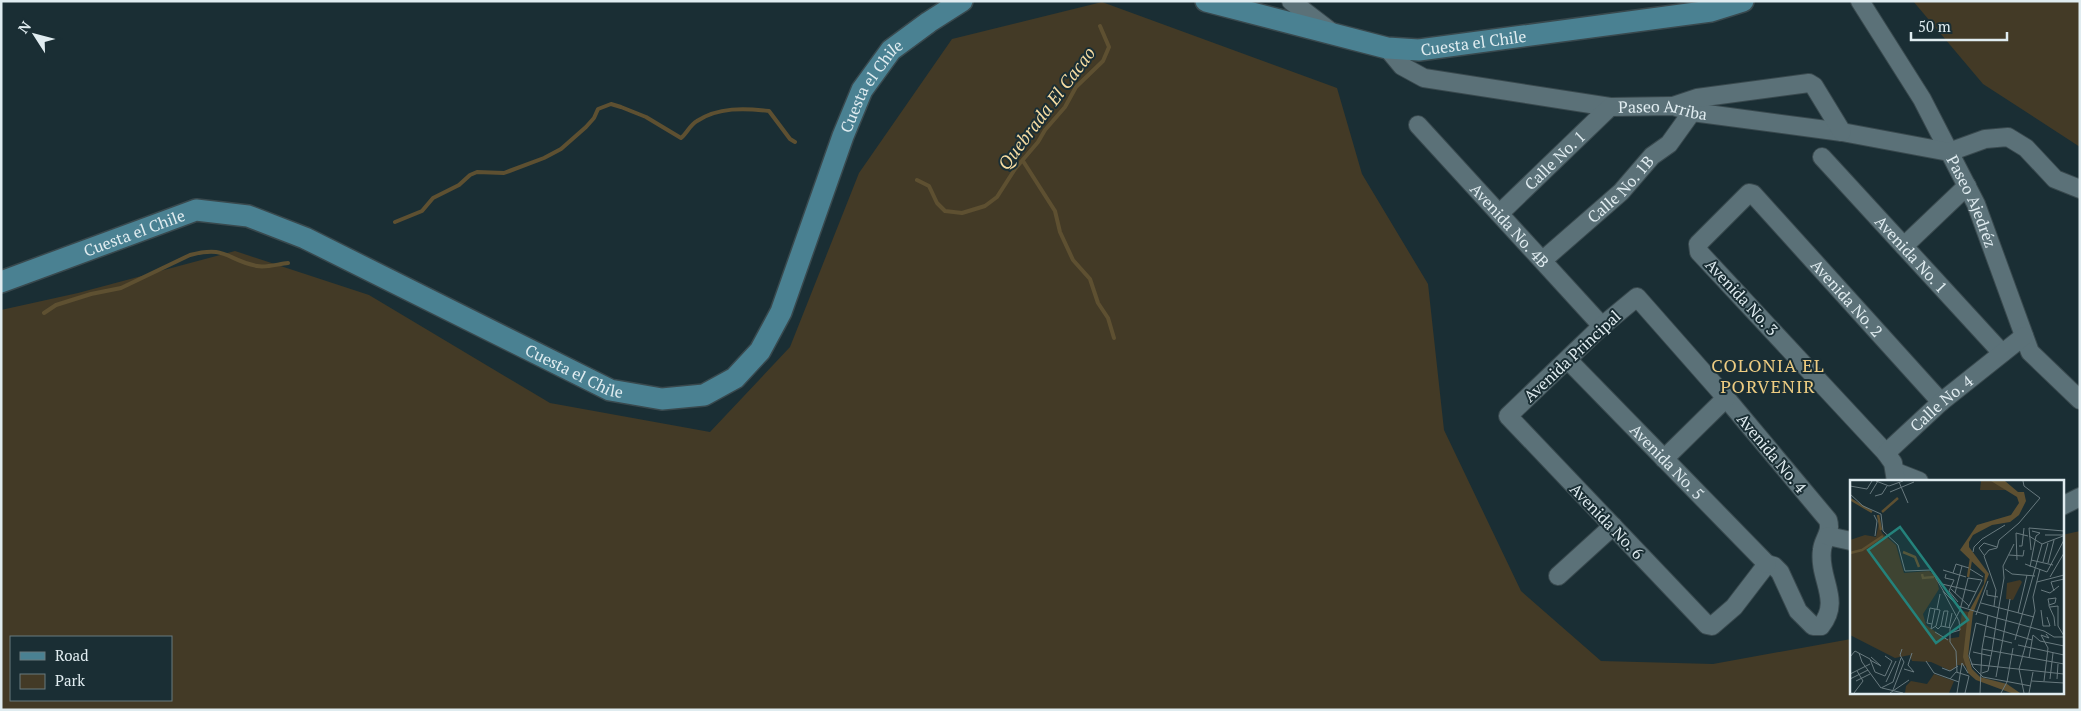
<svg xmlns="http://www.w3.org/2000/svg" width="2081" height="711" font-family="'PT Serif',serif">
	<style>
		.green { fill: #433a26; fill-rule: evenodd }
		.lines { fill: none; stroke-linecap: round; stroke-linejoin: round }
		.stream { stroke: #5e5031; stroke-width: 4 }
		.minor-casing { stroke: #39494e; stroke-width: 20 }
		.major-casing { stroke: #39494e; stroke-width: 24 }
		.minor { stroke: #5b7178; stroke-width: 18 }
		.major { stroke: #4a8192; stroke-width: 21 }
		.labels { text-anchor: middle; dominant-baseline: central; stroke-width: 4; stroke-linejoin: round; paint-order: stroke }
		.street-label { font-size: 16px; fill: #e0ecf0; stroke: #1a2e34 }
		.water-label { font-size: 18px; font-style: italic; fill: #f6dca2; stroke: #1a2e34 }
		.neighbourhood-label { font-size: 18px; letter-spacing: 1px; fill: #edcc82; stroke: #1a2e34 }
		.inset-river { fill: none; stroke: #5e5031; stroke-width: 2.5 }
		.inset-road { fill: none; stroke: #697a7f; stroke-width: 1 }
		.view { fill: #24827b; fill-opacity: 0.15; stroke: #24827b; stroke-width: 2.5 }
		.inset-edge { fill: none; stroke: #e0ecf0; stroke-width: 2.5 }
	</style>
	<rect width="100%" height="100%" fill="#1a2e34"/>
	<g class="green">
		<path d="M1913 1H2080V147L1983 84Z"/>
		<path d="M1102 2 1337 88 1362 174 1428 284 1444 430 1521 591 1601 661 1713 664 1851 639V692H2062V535L2080 531V710H1V310L78 293 235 251 369 295 550 403 710 432 790 347 859 173 952 39ZM11 637H171V700H11Z"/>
	</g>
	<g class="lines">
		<g class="stream">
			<path d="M1023 161 1055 211 1060 232 1073 260 1090 279 1098 303 1108 318 1114 338"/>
			<path d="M917 180 929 186 937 203 945 211 962 213 985 206 997 197 1015 169 1038 142 1045 130 1065 107 1076 87 1103 61 1109 47 1100 26"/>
			<path d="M395 222 422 211 433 198 459 185 470 175 477 172 504 173 544 158 561 149 586 127 594 118 598 109 611 104 621 107 646 117 681 138C687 133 690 125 697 121 718 107 745 108 769 111L790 139 795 142"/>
			<path d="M44 313 56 305 91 294 121 288 190 255C227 245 226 260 257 266 266 268 278 264 288 263"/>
		</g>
		<defs>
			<g id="minor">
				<path d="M1291 1 1330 31"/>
				<path id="s1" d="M1860 1 1922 99 1976 204 2030 352 2080 400"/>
				<path id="s2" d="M1387 48 1402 66 1424 78 1610 107 1673 106 1692 112 1842 132 1949 152 1985 139 2008 137 2026 148 2055 179 2080 189"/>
				<path d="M1673 106 1697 98 1809 83 1814 86 1842 132"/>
				<path id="s3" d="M1418 125 1602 326"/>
				<path id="s4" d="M1822 157 2002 353"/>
				<path id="s5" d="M1500 213 1610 107"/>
				<path d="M1904 246 1967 186"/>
				<path id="s6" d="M1543 260 1621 192 1652 156 1669 144 1692 112"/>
				<path d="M1637 297 1726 398 1828 520C1832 533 1823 539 1822 550 1818 579 1842 600 1821 626H1813L1798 611 1780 572 1774 566 1767 564 1734 607 1712 626 1707 625 1508 416 1602 326Z"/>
				<path id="s7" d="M1568 360 1767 564"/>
				<path id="s8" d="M1886 453 1699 252 1698 244 1749 193 1753 194 1941 402"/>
				<path d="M1664 459 1726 398"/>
				<path d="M1896 472 1919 481"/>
				<path id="s9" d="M1896 481 1893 463 1886 453 1941 402 2024 336"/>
				<path d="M2062 506 2080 497"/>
				<path d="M1828 536 1851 541"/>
				<path d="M1558 576 1613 526"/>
			</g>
			<g id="major">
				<path id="s10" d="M1206 1 1387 48 1419 50 1711 11 1743 1"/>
				<path id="s11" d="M1 282 196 210 248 216 305 238 610 390 662 399 704 395 735 378 760 351 781 312 843 136 862 90 891 50 929 22 962 1"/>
			</g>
		</defs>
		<use href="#minor" class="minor-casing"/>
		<use href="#major" class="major-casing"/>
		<use href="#minor" class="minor"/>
		<use href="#major" class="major"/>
	</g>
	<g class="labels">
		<g class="street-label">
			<text stroke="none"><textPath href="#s10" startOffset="274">Cuesta el Chile</textPath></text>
			<text stroke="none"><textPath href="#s11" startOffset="1118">Cuesta el Chile</textPath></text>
			<text stroke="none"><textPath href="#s2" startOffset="290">Paseo Arriba</textPath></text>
			<text stroke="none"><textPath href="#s5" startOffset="76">Calle No. 1</textPath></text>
			<text stroke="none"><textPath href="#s6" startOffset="105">Calle No. 1B</textPath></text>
			<text stroke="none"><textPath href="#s1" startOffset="230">Paseo Ajedréz</textPath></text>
			<text stroke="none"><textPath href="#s3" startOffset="136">Avenida No. 4B</textPath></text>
			<text stroke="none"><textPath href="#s11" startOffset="142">Cuesta el Chile</textPath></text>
			<text stroke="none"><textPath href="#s4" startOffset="132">Avenida No. 1</textPath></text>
			<text transform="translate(1742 297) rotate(47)">Avenida No. 3</text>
			<text stroke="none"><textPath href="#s8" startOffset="499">Avenida No. 2</textPath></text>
			<text transform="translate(1572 356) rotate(-43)">Avenida Principal</text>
			<text stroke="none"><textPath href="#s11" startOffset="622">Cuesta el Chile</textPath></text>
			<text stroke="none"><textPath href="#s9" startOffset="105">Calle No. 4</textPath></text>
			<text transform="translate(1772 453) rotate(50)">Avenida No. 4</text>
			<text stroke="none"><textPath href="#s7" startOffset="142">Avenida No. 5</textPath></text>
			<text transform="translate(1607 521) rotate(46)">Avenida No. 6</text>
		</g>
		<g class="water-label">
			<text transform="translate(1046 108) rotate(-53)">Quebrada El Cacao</text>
		</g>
		<g class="neighbourhood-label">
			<text x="1768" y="365">COLONIA EL<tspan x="1768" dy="21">PORVENIR</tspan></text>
		</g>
	</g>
	<g transform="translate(1850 480)">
		<rect width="214" height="214" fill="#1a2e34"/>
		<path d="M131 1H142L157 10H130ZM29 43 32 53 46 65 54 93 79 91 86 96 89 109 73 134 76 145 96 159 109 157 112 131 120 132 118 186 107 185 101 191 81 182 62 181 60 175 45 178 0 155V60L15 55 26 57ZM170 100 172 102 163 120 156 119 157 103ZM84 194 104 201 99 213H55L56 206 61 201 77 204Z" fill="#433a26"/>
		<path d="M141 1H155L168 12H174L176 21 169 35 160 42 142 45 123 55 119 62V67L139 94 123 133 118 175 122 189 130 197 157 204 170 213H161L126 200 118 193 113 177 118 133 134 104 135 94 110 70 127 45 161 35 169 23 167 17Z" fill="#5e5031"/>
		<path class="inset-river" d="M0 19 22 32M32 32 48 18M28 35 31 50M53 72 65 77 69 87M0 73 12 70 33 56M72 94 73 98 84 97M118 97 121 79"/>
		<path class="inset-road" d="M26 1 39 6 53 1M49 2 58 23M0 6 17 9 22 1M40 12 64 2M0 14 13 26 31 34 33 51 48 65 55 91 81 90 94 112 108 126 147 138 142 171M20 14 28 1M25 16 32 14 37 6M24 35 27 41 25 56M195 55H213M179 56 192 64M164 64 153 86 154 98 147 138 194 151 204 157H214M192 64 213 56M169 66H172L174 48M181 70 179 48 214 51M123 72 124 67 132 59 155 45M134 75 129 68 134 63 147 67M159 75 173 76 174 70M167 80 166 53 178 56M181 80 203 85M193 82 198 63M198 83 204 60M175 84 197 92 214 60M180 87 186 56 190 53 182 51M120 89 133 97M155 89 162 94 185 96M93 90 116 97M103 93 106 84 119 88M96 94 95 98 104 100 99 111 108 122M200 97 214 73M187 102 214 95M92 104 126 112M101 109 119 126M137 110V115L148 117M191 110 200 113 209 106M93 111 109 141 110 150 100 153M204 111 201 102 214 99M105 113 112 86M131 123 184 137M199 125 205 123 206 118 198 119 199 124V126L204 137 205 146M144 126 146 110 134 76 139 70 147 68 149 60 169 43 190 18 174 6 173 1M200 127 208 126V146L214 156M80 128 90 130 86 146 81 149 82 144 77 143ZM87 129 90 114M191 130 193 146H200L197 137M168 133 177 95M126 135 138 101M138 135 132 169 214 184M82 144 85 129M85 146 88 149 91 146 101 148M91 146 94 131H98L95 147M99 148 102 133M85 152 98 160M134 156 162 163M165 160 192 64M168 165 214 175M123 172 141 176M9 173 12 182 31 208M0 177 5 171 20 179M179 178 183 155 190 161 214 166M20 179 25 192 35 196 42 181 35 176M20 180 31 186 21 177M76 181 84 193 109 202M121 184 214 194M92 188 100 191 108 186M54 189 64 192 58 185 62 173M107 192 106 171 100 162V149L110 130 118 98 132 100 118 128M132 193 138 191 142 171M0 194 20 184M146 197 160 119M0 199 18 190M100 199 106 192 119 196 115 213M200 199 203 173M207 199 208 184M6 201 20 194M182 201 214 203M194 201 198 168 191 155 199 158 196 154M36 202 46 181M181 206 133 197 123 187 119 176 126 143 182 160M31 208 43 202 51 178M32 208 53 213M43 210 54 182 50 175 52 169M4 213 13 201 7 191M40 213 59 200M107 213 112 183 118 193M130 213 132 169M151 213 157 202 163 168M174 213 169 189 185 131 183 117 190 89M179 213 183 192"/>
		<path class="view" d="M50 47 118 140 86 163 18 70Z"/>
		<rect width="214" height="214" class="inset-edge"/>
	</g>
	<rect width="2081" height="711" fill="none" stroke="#e0ecf0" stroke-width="5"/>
	<rect x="10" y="636" width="162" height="65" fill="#1a2e34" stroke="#697a7f"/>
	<rect x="20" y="652" width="25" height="8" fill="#4a8192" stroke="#697a7f"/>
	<text x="55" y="661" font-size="15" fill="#e0ecf0">Road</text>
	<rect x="20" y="674" width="25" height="15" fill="#433a26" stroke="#697a7f"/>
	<text x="55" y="686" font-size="15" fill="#e0ecf0">Park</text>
	<g transform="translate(35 35) rotate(306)" stroke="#1a2e34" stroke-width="4" paint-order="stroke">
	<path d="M0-4L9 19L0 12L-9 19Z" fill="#e0ecf0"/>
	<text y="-8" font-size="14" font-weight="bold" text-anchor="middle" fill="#e0ecf0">N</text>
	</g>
	<path d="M1911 32v8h96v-8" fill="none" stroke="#e0ecf0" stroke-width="2.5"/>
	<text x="1918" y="32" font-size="15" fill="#e0ecf0" stroke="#1a2e34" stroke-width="4" paint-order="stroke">50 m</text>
</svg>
